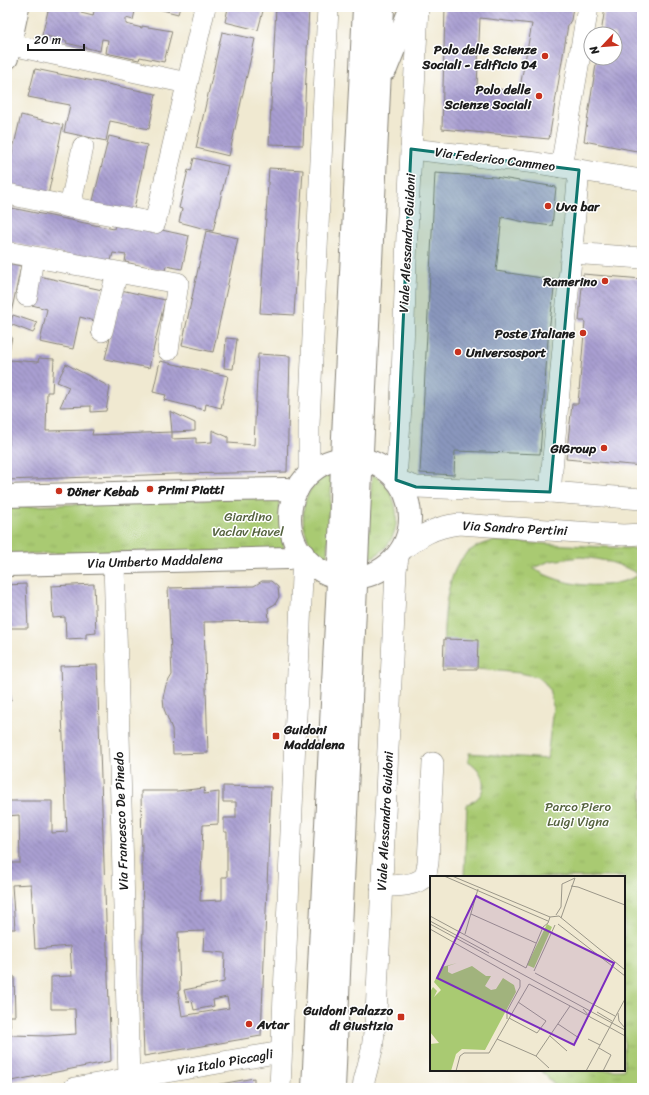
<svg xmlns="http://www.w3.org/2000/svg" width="649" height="1095" font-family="Sriracha,sans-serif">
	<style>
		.grass { fill: url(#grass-tufts); stroke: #627347; fill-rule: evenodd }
		.building { fill: url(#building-back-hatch); fill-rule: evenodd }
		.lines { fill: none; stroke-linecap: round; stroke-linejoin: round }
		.minor-casing { stroke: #868276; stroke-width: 22 }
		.major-casing { stroke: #868276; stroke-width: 24 }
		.minor { stroke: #fff; stroke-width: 21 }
		.major { stroke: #fff; stroke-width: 22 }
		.marked { fill: #0f766e; fill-opacity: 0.2; stroke: #0f766e; stroke-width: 3; stroke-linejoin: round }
		.poi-dot { fill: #c8321e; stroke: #fff; stroke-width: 1.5 }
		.labels { text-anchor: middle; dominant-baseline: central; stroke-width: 3; stroke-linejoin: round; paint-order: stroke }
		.poi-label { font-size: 13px; font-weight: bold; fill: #1c1c1c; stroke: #fff; text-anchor: end }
		.street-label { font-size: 13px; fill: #1c1c1c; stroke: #fff }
		.park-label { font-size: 13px; fill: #54623e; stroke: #fff }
		.inset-road { fill: none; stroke: #9b9789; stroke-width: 1 }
		.view { fill: #7b2cbf; fill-opacity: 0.15; stroke: #7b2cbf; stroke-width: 2 }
		.inset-edge { fill: none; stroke: #1c1c1c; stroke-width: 2 }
	</style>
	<defs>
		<pattern id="grass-tufts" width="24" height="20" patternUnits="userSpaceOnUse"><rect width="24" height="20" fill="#a9ca72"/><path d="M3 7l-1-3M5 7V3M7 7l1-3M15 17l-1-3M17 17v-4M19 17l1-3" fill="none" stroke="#91ad62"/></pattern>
		<pattern id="building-back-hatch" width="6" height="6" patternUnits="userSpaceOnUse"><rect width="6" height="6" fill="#a99fd1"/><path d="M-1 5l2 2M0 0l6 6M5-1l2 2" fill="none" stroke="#8981a9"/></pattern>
	</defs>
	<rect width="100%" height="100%" fill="#fff"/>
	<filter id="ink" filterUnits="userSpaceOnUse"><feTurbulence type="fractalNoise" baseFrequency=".025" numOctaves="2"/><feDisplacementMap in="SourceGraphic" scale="8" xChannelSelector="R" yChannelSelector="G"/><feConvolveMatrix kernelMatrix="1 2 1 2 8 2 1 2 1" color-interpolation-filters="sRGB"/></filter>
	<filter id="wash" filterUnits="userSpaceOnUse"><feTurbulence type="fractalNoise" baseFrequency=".012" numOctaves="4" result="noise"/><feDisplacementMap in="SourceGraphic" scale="16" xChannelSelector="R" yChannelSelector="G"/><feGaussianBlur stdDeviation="0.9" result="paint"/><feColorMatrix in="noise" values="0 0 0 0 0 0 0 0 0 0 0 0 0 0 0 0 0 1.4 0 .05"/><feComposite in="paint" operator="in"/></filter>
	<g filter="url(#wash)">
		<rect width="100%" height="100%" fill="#f0e9d1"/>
		<g class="grass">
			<path d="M372 474C405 492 406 547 367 559Z"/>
			<path d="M332 475 327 557C292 543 297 480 332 475Z"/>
			<path d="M279 496 284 550 7 554V507Z"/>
			<path d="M493 541 642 549V1088H557L541 1070H624V877H464L467 804C490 797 487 772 468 761L469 753 547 759 553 707 549 689 544 682 538 677 520 673 477 669H443C444 637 441 574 468 552 476 546 484 543 493 541ZM580 557C601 559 621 563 639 575 607 592 563 587 533 568L550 561Z"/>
		</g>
		<g id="blocks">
			<g class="building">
				<path d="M49 7H69L82 10 81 13 93 16 94 11 88 10 89 7H136L133 20 126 18V24L142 28V26L172 31 164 62 140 57 139 60 106 53 108 40 102 39 100 51 66 43 67 41 42 35Z"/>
				<path d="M151 7H180L178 14Z"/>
				<path d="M224 7H264L258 30 225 22 228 8Z"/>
				<path d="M276 7H309L303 145 269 144Z"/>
				<path d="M445 7H573L571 20 568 25 549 139 442 129ZM480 18 532 24 519 92 477 86Z"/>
				<path d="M605 7H642V152L584 141 597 58H615V34H601Z"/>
				<path d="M222 32 255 39 229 156 196 148Z"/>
				<path d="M35 69 156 94 149 129 110 121 106 141 64 132 70 105 28 97Z"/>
				<path d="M21 115 63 125 48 195 7 186V175Z"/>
				<path d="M109 136 147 145 133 214 92 205Z"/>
				<path d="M194 158 228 166 213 231 179 222 182 209 179 208 188 170 191 171Z"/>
				<path d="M269 168 303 170 294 315 260 313Z"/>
				<path d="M435 173 495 177 556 187 552 226 529 223 502 217 496 271 555 280 548 340 540 454 455 451 454 475 420 473Z"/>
				<path d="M7 207 114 229 116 220 189 236 182 269 166 266 165 271 125 262 126 255 113 253 110 265 7 242Z"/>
				<path d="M206 231 238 238 213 352 182 345Z"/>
				<path d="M7 263 21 266 8 328H7Z"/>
				<path d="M583 274 642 279V466L566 459 572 404H578L585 321H579Z"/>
				<path d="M39 276 102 290 95 321 80 317 73 349 40 342 47 309 32 305Z"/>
				<path d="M121 290 165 300 149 368 105 359Z"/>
				<path d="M13 315 37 323 33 333 10 324Z"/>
				<path d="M7 336 12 337 8 357H7Z"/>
				<path d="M226 338 237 339 233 369 224 368Z"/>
				<path d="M258 354 290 356 287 472 174 474 7 480V445H9V423H7V373L8 360 38 362 39 358 54 359 52 392H47L46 431 93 430 92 435 172 432V439L196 438V443L212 442V430L228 437V443L254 445Z"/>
				<path d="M160 361 228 376 221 408 206 404 205 410 164 400 166 395 153 392Z"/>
				<path d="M66 364 110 387 106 411 91 412V406L60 407 69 387 57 382Z"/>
				<path d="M170 411 195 423V431L172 432Z"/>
				<path d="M262 581H271L278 587 279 597 275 604 268 608 269 621 204 622 208 753 173 754 172 729 164 709 163 697 166 685 172 675 168 588 254 586Z"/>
				<path d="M26 584 28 628H7V585Z"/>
				<path d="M94 584 96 633 86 634V638L66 639 65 617 53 618 51 586Z"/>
				<path d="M444 639 478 640 477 669H443Z"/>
				<path d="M7 659H8L11 700 7 701Z"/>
				<path d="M97 665 111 1061 7 1082V976H14L15 1016H10L11 1035 47 1036 76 1034 75 1009H51V977L72 976 70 946 35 949 31 884 12 885 15 929H7V863H20L19 815 7 816V801H52V833L67 832 60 666Z"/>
				<path d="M223 786 271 787 261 1036 144 1056 142 995 143 921 141 791H177L205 788 204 794 219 792 218 824 203 825 200 901 222 900V877H227V832H224V818H236V802H223ZM204 931 203 951 225 953 224 982 184 990 187 1002 192 1001 194 1010 214 1006 213 1000 227 997 229 1008 182 1016 178 991 180 990 178 932Z"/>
				<path d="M254 1078V1088H204V1087Z"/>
			</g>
		</g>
	</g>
	<g filter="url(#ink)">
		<use href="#blocks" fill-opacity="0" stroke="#868276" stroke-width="1"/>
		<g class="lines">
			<defs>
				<g id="minor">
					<path d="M418 7 407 234 401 406 396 480 416 487 550 492 642 499"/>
					<path d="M7 44 187 83"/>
					<path d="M83 147 70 207 155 223 205 7"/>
					<path d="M411 149 536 163 642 180"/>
					<path d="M561 167 588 7"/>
					<path d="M8 194 70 207"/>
					<path d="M7 252 178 283 168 350"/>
					<path d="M571 253 642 258"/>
					<path d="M27 296 33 258"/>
					<path d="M102 331 117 273"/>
					<path d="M309 474V425L328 7"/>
					<path d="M550 492 579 170"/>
					<path d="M114 563 129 1078"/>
					<path d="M381 886C394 886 416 887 425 876 427 872 427 867 428 863L433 763"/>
					<path d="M74 1088 281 1052"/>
					<path d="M280 1088 303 554"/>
					<path d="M363 1088 364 1081 372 1050 376 1015 396 570 399 552C419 537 432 527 459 524L623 535 642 534"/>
				</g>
				<g id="major">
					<path d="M7 58 18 7"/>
					<path d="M386 69 411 7"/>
					<circle cx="350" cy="518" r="60"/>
					<path d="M7 496 222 490 285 489 297 490"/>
					<path d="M7 565 288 558 303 554"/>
					<path d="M313 1088 340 542 342 457 364 7"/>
					<path d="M334 1088 360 494 383 7"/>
				</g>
			</defs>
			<use href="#minor" class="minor-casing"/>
			<use href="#major" class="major-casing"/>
			<use href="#minor" class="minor"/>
			<use href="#major" class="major"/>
		</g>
	</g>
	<path class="marked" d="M411 149 579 170 550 492 416 487 396 480Z"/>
	<g class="poi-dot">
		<circle cx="545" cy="56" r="4"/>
		<circle cx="539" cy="96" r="4"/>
		<circle cx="548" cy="206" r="4"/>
		<circle cx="605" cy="281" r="4"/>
		<circle cx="583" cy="333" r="4"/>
		<circle cx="458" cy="352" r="4"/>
		<circle cx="604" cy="448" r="4"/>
		<circle cx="150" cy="489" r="4"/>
		<circle cx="59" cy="491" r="4"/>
		<rect x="272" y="732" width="8" height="8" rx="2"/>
		<rect x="397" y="1013" width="8" height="8" rx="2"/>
		<circle cx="249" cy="1024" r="4"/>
	</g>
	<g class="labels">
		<g class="poi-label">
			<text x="537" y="49">Polo delle Scienze<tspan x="537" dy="15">Sociali - Edificio D4</tspan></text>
			<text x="531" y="89">Polo delle<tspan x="531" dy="15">Scienze Sociali</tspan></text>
			<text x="556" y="206" text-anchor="start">Uva bar</text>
			<text x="597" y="281">Ramerino</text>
			<text x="575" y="333">Poste Italiane</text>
			<text x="466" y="352" text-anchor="start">Universosport</text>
			<text x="596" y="448">GiGroup</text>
			<text x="158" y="489" text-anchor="start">Primi Piatti</text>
			<text x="67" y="491" text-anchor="start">Döner Kebab</text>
			<text x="284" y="729" text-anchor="start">Guidoni<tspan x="284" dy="15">Maddalena</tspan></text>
			<text x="393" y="1010">Guidoni Palazzo<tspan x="393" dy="15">di Giustizia</tspan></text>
			<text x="257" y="1024" text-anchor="start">Avtar</text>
		</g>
		<g class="street-label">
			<text transform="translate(495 159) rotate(7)">Via Federico Cammeo</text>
			<text transform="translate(407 243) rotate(-87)">Viale Alessandro Guidoni</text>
			<text transform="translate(515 528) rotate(3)">Via Sandro Pertini</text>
			<text transform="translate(155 561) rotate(-2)">Via Umberto Maddalena</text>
			<text transform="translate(121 821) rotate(-92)">Via Francesco De Pinedo</text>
			<text transform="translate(385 821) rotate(-87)">Viale Alessandro Guidoni</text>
			<text transform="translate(225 1062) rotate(-10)">Via Italo Piccagli</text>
		</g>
		<g class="park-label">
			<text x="248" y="516">Giardino<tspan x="248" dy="15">Vaclav Havel</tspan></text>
			<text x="578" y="806">Parco Piero<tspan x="578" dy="15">Luigi Vigna</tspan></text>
		</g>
	</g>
	<g transform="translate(430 876)">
		<rect width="195" height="195" fill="#f0e9d1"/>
		<path d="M117 48 122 51 104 92 97 89ZM27 87 18 90V96L22 98 42 90 56 100H61L55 110 61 114 66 113 73 102 84 109 86 116 55 174 32 173 26 178 21 195H0V168L9 167 0 156V116L3 111 7 115 4 121 11 114 4 106 12 91Z" fill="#a9ca72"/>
		<path class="inset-road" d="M14 0 118 45M22 0 120 41M141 10 148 11 195 29M41 38 106 67M126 39 131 31 132 8 145 2M0 40 96 92M131 42 145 2M0 45 59 77M118 47 120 41 129 40 195 94M0 48 195 154M128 48 195 100M0 53 90 104V111L77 135V143M35 58 48 13M96 92 113 51 118 47M104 95 125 49M105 97 185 140M153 133 160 141 179 151M167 136 182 145M188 137 189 145 195 152M79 142 107 157 116 145 88 126M128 148 149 162M179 151 195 160M120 160 137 175M67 163 106 180 119 192M158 163 170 169M169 172 181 179 173 195M106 180 140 130M26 195 30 180 34 177H59L99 108 157 139M156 195 195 123"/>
		<path class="view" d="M46 20 184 87 144 169 7 102Z"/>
		<rect width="195" height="195" class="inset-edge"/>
	</g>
	<rect width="649" height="1095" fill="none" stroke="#fff" stroke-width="24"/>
	<g transform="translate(603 46) rotate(244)"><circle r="19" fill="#ffffff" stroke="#a4a4a4"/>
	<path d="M0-3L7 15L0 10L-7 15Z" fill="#c8321e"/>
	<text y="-6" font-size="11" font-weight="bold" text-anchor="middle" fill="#1c1c1c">N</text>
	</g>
	<path d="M28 44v6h56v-6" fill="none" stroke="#1c1c1c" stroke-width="2"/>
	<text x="34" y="44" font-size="12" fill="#1c1c1c" stroke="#ffffff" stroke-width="3" paint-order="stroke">20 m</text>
</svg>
